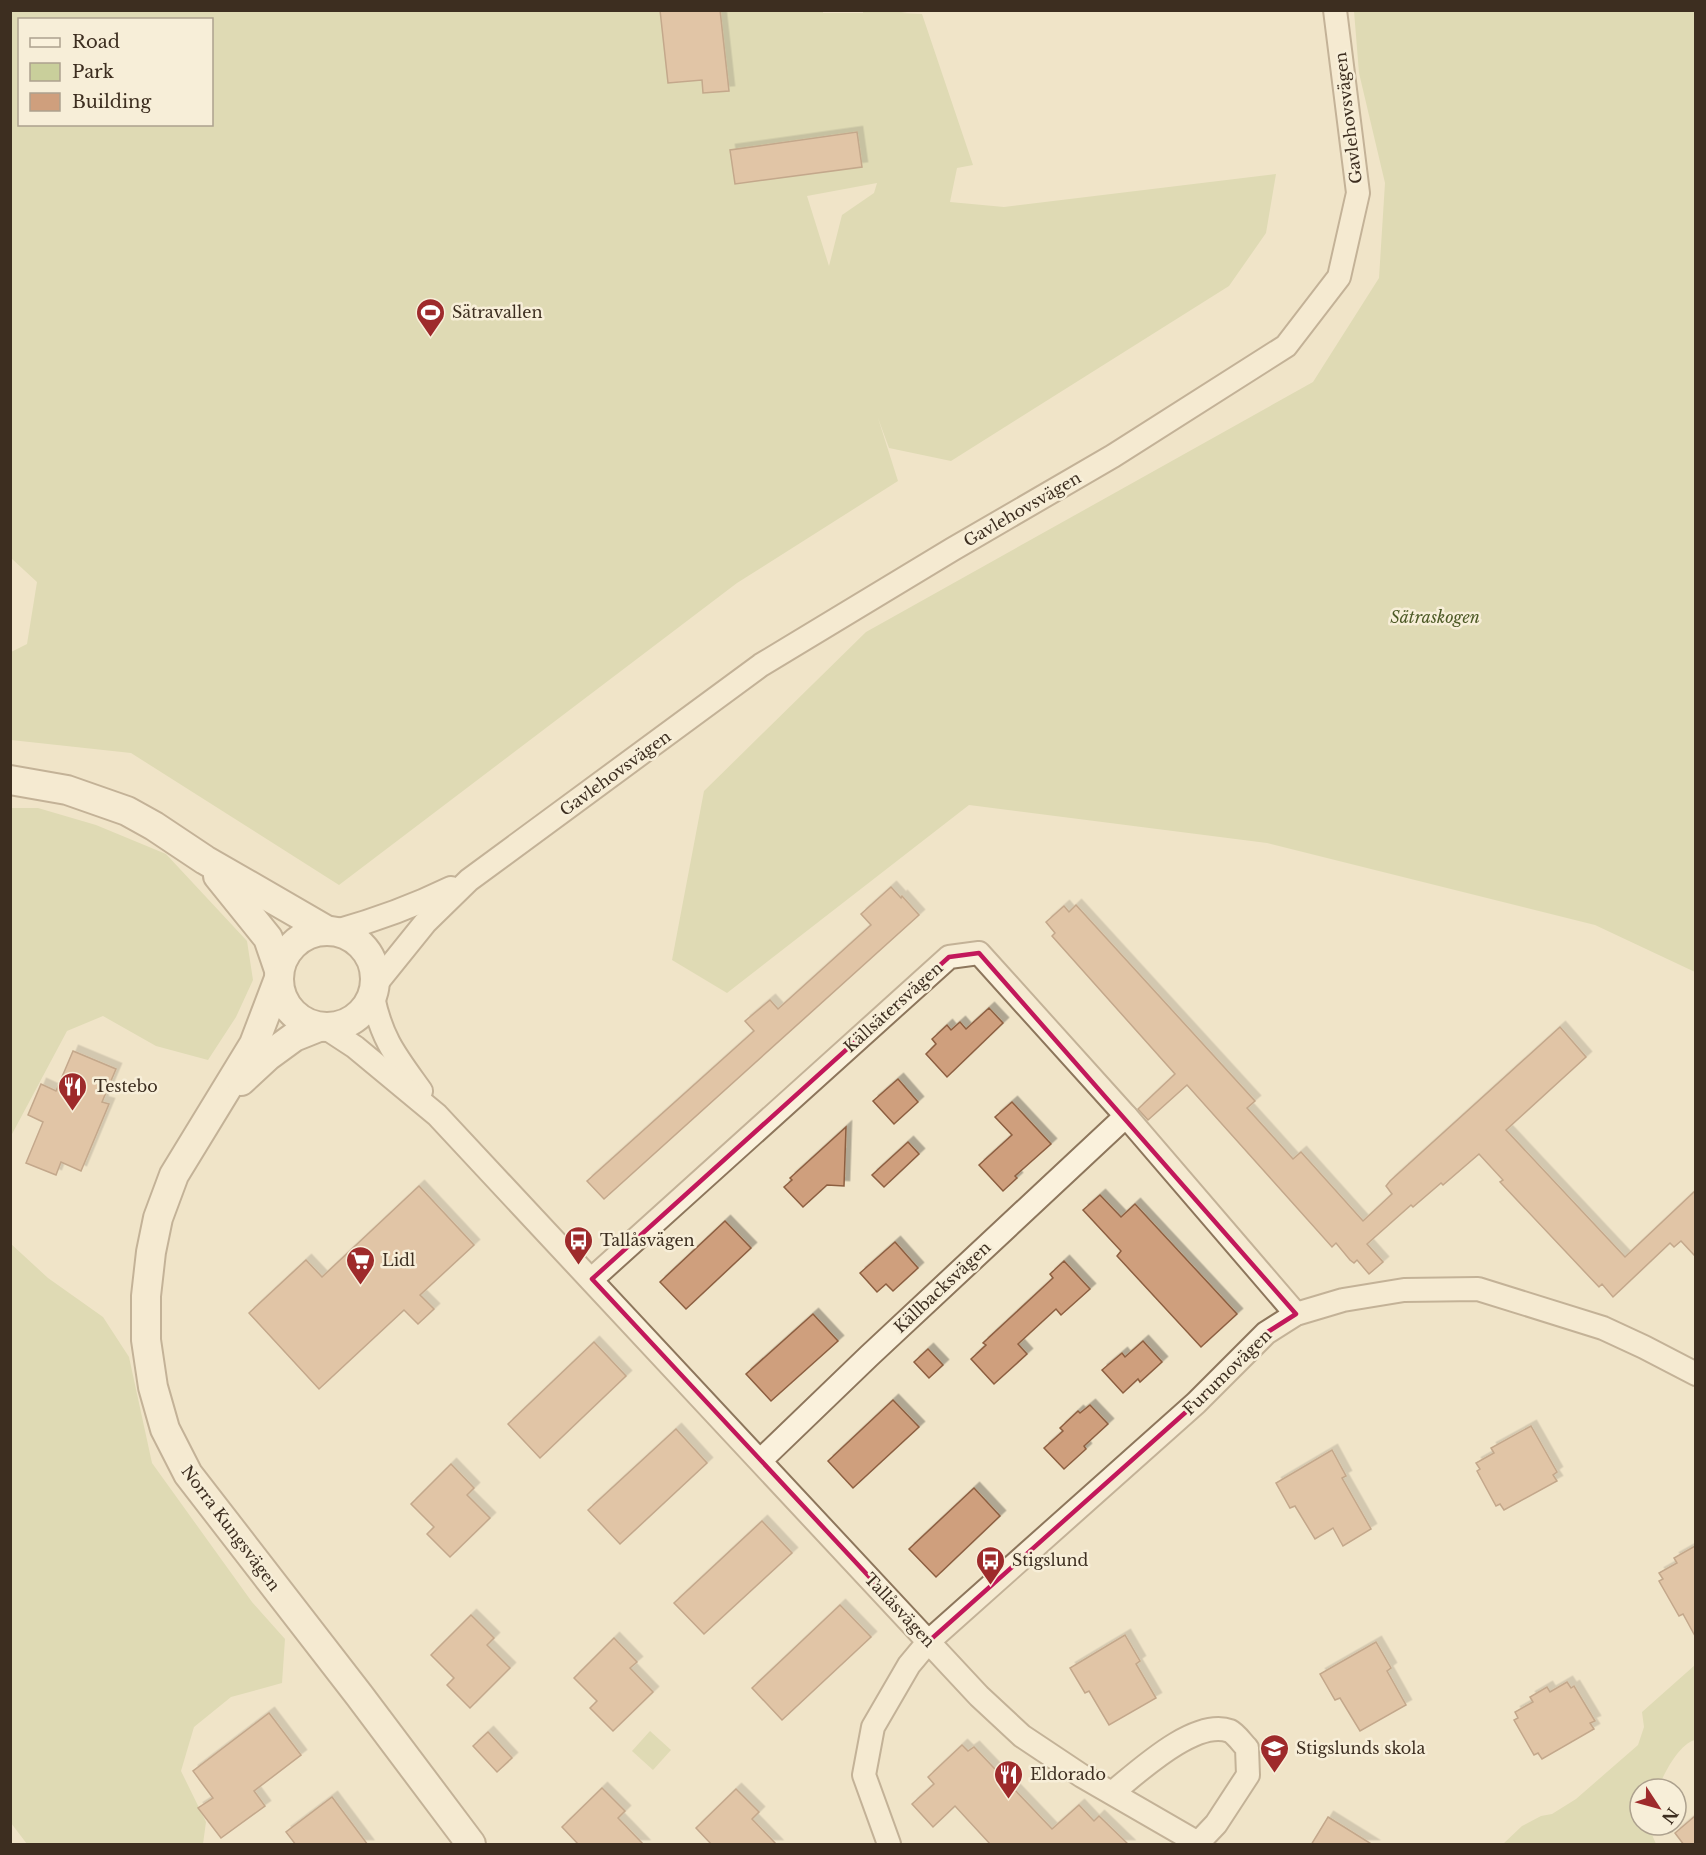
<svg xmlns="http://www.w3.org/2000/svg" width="1706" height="1855" font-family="'Libre Baskerville',serif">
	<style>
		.green { fill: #c9cf9b; fill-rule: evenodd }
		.building { fill: #cf9f7d; stroke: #8d5f41; stroke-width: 1.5; filter: url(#shadow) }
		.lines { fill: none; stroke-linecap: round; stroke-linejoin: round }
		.minor-casing { stroke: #8d765c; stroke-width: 26 }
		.tertiary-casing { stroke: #8d765c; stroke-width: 32 }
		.minor { stroke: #faf1dc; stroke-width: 22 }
		.tertiary { stroke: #faf1dc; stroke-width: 28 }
		.marked { fill: none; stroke: #c2185b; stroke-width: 4.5; stroke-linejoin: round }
		.labels { text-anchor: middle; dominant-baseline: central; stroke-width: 5; stroke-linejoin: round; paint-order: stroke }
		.street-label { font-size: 16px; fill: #3d2e20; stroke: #f7eed8 }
		.poi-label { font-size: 16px; fill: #3d2e20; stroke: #f7eed8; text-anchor: start }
		.park-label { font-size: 16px; font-style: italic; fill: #4d5a26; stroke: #f7eed8 }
	</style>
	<defs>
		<filter id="shadow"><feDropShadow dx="5.5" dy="-5.5" stdDeviation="0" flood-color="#0004"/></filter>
	</defs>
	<rect width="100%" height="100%" fill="#f0e4c8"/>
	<g class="green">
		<path d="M741 10H823V13H863V11H915L901 13 922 14 973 165 957 168 950 202 1004 207 1276 174 1266 233 1229 286 951 461 889 448 878 418 898 481 737 583 339 885 131 753 11 740V652L27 644 37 582 11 558V11ZM20 20H212V124H20ZM877 183 874 193 842 215 829 266 807 196Z"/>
		<path d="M1354 11H1695V972L1595 925 1267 843 969 805 727 993 672 960 704 791 866 632 1313 382 1379 278 1385 183 1359 73Z"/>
		<path d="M11 808H38L96 825 166 854 247 941 253 980 236 1017 208 1060 156 1046 103 1016 67 1031 11 1136Z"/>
		<path d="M10 1243 48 1278 103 1317 129 1357 152 1463 252 1602 285 1639 282 1683 231 1697 194 1727 181 1771 206 1822 203 1844H27L11 1823Z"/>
		<path d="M1695 1665V1740C1679 1744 1664 1773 1658 1789H1640V1825H1650V1830L1656 1844H1503L1522 1826 1541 1816 1552 1814 1576 1799 1638 1745 1644 1727 1642 1712Z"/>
		<path d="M650 1731 671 1750 653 1770 632 1751Z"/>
	</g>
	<g class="building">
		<path d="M660 10H720L729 91 703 93 702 80 668 83Z"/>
		<path d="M857 132 862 167 735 184 730 150Z"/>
		<path d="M891 887 901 898 902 896 919 915 604 1199 587 1181 754 1031 745 1021 770 1000 778 1009 871 925 861 914Z"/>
		<path d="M1076 905 1255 1101 1247 1108 1293 1159 1301 1152 1363 1221 1392 1194 1386 1186 1390 1181 1560 1027 1586 1057 1506 1130 1625 1257 1695 1191V1256L1681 1241 1674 1247 1670 1243 1613 1297 1602 1284 1599 1287 1500 1182 1503 1180 1479 1154 1443 1185 1441 1183 1413 1207 1411 1205 1367 1244 1383 1262 1369 1274 1357 1260 1354 1263 1350 1260 1336 1243 1332 1247 1187 1085 1148 1120 1138 1109 1175 1074 1052 936 1055 933 1046 922 1064 906 1069 912Z"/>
		<path d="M989 1008 1003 1023 947 1077 926 1054 936 1044 932 1039 947 1025 951 1030 960 1022 966 1029Z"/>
		<path d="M73 1051 116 1069 102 1102 109 1104 81 1171 61 1162 56 1175 26 1163 43 1122 28 1115 41 1084 56 1091Z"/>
		<path d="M898 1079 918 1102 894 1124 873 1101Z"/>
		<path d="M1012 1102 1051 1144 1015 1176 1017 1178 1003 1191 979 1165 1012 1135 995 1117Z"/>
		<path d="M846 1127 844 1186 827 1185 803 1207 784 1187 792 1180 790 1178Z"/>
		<path d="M908 1142 919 1154 884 1187 872 1175Z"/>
		<path d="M419 1186 474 1245 420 1295 434 1309 418 1324 404 1310 319 1389 249 1313 306 1260 322 1277Z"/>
		<path d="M1100 1195 1121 1217 1135 1204 1237 1314 1201 1347 1117 1256 1121 1251 1083 1210Z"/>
		<path d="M725 1221 751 1248 686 1309 660 1282Z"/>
		<path d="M895 1242 918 1268 893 1291 886 1284 877 1292 860 1273Z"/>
		<path d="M1064 1261 1090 1289 1061 1315 1056 1309 1018 1344 1027 1354 994 1384 971 1359 986 1345 983 1343 1053 1278 1050 1274Z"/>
		<path d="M813 1314 838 1341 771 1401 746 1374Z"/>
		<path d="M1143 1341 1162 1362 1140 1382 1138 1379 1123 1393 1102 1370 1122 1353 1125 1357Z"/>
		<path d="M594 1342 626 1376 540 1458 508 1424Z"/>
		<path d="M928 1349 943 1365 929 1378 914 1362Z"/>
		<path d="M893 1400 919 1427 853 1488 828 1461Z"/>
		<path d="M1090 1405 1108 1424 1084 1446 1086 1449 1064 1469 1044 1448 1063 1431 1060 1428 1078 1411 1080 1413Z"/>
		<path d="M1531 1426 1557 1472 1553 1475 1557 1481 1504 1510 1500 1504 1496 1506 1477 1471 1480 1469 1476 1463 1494 1453 1491 1448Z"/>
		<path d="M676 1429 707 1463 620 1544 588 1510Z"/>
		<path d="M1332 1450 1346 1476 1342 1478 1371 1529 1343 1546 1333 1528 1315 1539 1295 1506 1290 1508 1276 1483Z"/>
		<path d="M451 1464 474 1488 467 1495 490 1518 450 1557 427 1534 434 1527 411 1504Z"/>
		<path d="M974 1488 1000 1516 936 1577 909 1549Z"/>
		<path d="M762 1521 792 1553 704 1634 674 1603Z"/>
		<path d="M1695 1546V1636L1683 1614 1679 1616 1659 1581 1663 1579 1659 1573 1677 1563 1674 1558Z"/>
		<path d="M840 1605 871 1637 782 1720 752 1688Z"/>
		<path d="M471 1615 494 1638 487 1645 510 1668 470 1708 447 1685 454 1678 431 1655Z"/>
		<path d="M1125 1635 1140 1661 1136 1664 1156 1698 1109 1725 1089 1691 1085 1693 1070 1668Z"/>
		<path d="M614 1638 637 1662 630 1668 653 1692 613 1731 590 1708 597 1701 574 1678Z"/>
		<path d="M1376 1642 1391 1668 1387 1671 1406 1705 1360 1731 1340 1698 1335 1700 1320 1674Z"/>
		<path d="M1567 1682 1571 1688 1574 1686 1595 1721 1590 1723 1594 1729 1542 1759 1538 1753 1534 1755 1514 1720 1518 1718 1515 1712 1533 1702 1530 1697 1547 1687 1550 1692Z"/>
		<path d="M269 1713 301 1755 254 1791 265 1806 221 1838 198 1808 213 1798 193 1771Z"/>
		<path d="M488 1732 512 1758 497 1772 473 1746Z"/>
		<path d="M962 1745 968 1751 974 1747 1052 1829 1079 1805 1094 1821 1099 1816 1129 1845H991L955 1806 933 1827 912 1804 934 1784 928 1777Z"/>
		<path d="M602 1788 625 1811 618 1818 644 1845H579L562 1827Z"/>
		<path d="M736 1789 759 1812 752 1819 777 1845H712L696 1828Z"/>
		<path d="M332 1797 368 1845H296L286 1832Z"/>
		<path d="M1695 1816V1845H1684L1675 1833Z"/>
		<path d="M1328 1817 1373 1845H1311Z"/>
	</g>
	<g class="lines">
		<defs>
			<g id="minor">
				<path d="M336 931C376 920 414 906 451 888"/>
				<path d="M375 985 425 923 469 880 761 665 953 549 1113 456 1286 346 1339 277 1358 193 1335 10"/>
				<path d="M373 997C382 1040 396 1056 421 1091"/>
				<path d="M326 1028 355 1047 437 1115 979 1696 1022 1736 1082 1776 1198 1843 1216 1824 1248 1775 1247 1748C1242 1743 1236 1734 1230 1731 1195 1718 1138 1772 1112 1793"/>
				<path d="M592 1279 949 957 979 953 1126 1116 1296 1314"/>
				<path d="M761 1460 869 1356 1126 1116"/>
				<path d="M889 1844 864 1775 873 1727 909 1665 929 1641 1196 1403 1266 1333 1296 1314 1343 1300 1404 1290 1478 1289 1603 1328 1644 1347 1696 1374"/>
			</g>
			<g id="tertiary">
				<path d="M10 780 67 790 127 811 154 826 205 860 328 931"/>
				<path d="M218 876 268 938 279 970"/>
				<circle cx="327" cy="979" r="48"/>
				<path d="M278 981 254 1044 174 1175 158 1218 151 1252 146 1296V1340L153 1387 165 1429 188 1474 359 1695 471 1844"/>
				<path d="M241 1081 268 1056 294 1037 319 1027"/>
			</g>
		</defs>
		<use href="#minor" class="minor-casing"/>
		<use href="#tertiary" class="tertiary-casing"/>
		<use href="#minor" class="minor"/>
		<use href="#tertiary" class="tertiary"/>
	</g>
	<path d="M0 0H1706V1855H0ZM979 953 1296 1314 1266 1333 1196 1403 929 1641 592 1279 949 957Z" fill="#f0e4c8" fill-opacity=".55" fill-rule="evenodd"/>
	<path class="marked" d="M979 953 1296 1314 1266 1333 1196 1403 929 1641 592 1279 949 957Z"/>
	<defs>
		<symbol id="stadium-pin" viewBox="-11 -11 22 30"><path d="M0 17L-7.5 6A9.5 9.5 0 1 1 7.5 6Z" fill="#9e2a2b" stroke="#f7eed8"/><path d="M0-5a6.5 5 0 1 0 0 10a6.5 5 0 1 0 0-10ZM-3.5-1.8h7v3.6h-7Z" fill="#fff"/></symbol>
		<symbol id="restaurant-pin" viewBox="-11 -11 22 30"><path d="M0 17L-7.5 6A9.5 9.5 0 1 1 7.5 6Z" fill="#9e2a2b" stroke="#f7eed8"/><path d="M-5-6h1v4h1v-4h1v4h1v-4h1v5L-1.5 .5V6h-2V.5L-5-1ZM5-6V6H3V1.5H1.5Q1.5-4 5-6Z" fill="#fff"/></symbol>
		<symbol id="bus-pin" viewBox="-11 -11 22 30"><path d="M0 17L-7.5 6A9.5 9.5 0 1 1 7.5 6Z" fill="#9e2a2b" stroke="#f7eed8"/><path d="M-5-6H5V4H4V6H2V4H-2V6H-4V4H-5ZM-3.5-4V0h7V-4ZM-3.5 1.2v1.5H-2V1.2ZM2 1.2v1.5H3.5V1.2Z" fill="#fff"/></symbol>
		<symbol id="supermarket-pin" viewBox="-11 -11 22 30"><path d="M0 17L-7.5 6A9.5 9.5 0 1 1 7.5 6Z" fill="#9e2a2b" stroke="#f7eed8"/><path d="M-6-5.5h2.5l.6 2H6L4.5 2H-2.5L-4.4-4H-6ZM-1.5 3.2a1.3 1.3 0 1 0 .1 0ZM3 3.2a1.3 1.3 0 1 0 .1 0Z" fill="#fff"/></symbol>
		<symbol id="school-pin" viewBox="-11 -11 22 30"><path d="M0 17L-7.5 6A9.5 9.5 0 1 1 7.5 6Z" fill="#9e2a2b" stroke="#f7eed8"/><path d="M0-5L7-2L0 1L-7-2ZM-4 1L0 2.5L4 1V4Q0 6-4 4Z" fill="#fff"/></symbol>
	</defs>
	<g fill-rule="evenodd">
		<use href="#stadium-pin" x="414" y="296" width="33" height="45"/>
		<use href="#restaurant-pin" x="56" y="1070" width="33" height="45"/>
		<use href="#bus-pin" x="562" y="1224" width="33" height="45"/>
		<use href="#supermarket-pin" x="344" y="1244" width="33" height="45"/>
		<use href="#bus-pin" x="974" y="1544" width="33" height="45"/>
		<use href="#school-pin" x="1258" y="1732" width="33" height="45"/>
		<use href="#restaurant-pin" x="992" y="1758" width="33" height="45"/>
	</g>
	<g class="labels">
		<g class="street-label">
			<text transform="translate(1348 118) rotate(-97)">Gavlehovsvägen</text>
			<text transform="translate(1022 509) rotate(-30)">Gavlehovsvägen</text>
			<text transform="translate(615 773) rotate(-36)">Gavlehovsvägen</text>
			<text transform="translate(893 1007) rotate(-42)">Källsätersvägen</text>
			<text transform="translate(942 1287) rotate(-43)">Källbacksvägen</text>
			<text transform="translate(1227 1372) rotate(-44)">Furumovägen</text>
			<text transform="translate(231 1528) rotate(53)">Norra Kungsvägen</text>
			<text transform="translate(900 1610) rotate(47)">Tallåsvägen</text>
		</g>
		<g class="poi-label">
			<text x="452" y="312">Sätravallen</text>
			<text x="94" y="1086">Testebo</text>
			<text x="600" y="1240">Tallåsvägen</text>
			<text x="382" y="1260">Lidl</text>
			<text x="1012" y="1560">Stigslund</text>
			<text x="1296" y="1748">Stigslunds skola</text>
			<text x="1030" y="1774">Eldorado</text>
		</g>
		<g class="park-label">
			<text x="1435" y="617">Sätraskogen</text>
		</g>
	</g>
	<rect width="1706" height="1855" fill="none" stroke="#3d2e20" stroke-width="24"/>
	<rect x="18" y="18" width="195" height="108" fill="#f7eed8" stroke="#ada18e" stroke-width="1.5"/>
	<rect x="30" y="38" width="30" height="9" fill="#faf1dc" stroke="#ada18e" stroke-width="1.5"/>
	<text x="72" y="48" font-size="18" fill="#3d2e20">Road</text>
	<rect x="30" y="63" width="30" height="18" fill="#c9cf9b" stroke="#ada18e" stroke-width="1.5"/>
	<text x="72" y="78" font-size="18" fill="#3d2e20">Park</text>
	<rect x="30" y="93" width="30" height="18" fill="#cf9f7d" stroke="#ada18e" stroke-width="1.5"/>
	<text x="72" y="108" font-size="18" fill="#3d2e20">Building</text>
	<g transform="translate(1658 1807) rotate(126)"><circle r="28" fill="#f7eed8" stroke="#ada18e" stroke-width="1.5"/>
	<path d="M0-4.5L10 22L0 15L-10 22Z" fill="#9e2a2b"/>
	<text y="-9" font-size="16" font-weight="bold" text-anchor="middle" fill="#3d2e20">N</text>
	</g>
</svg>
